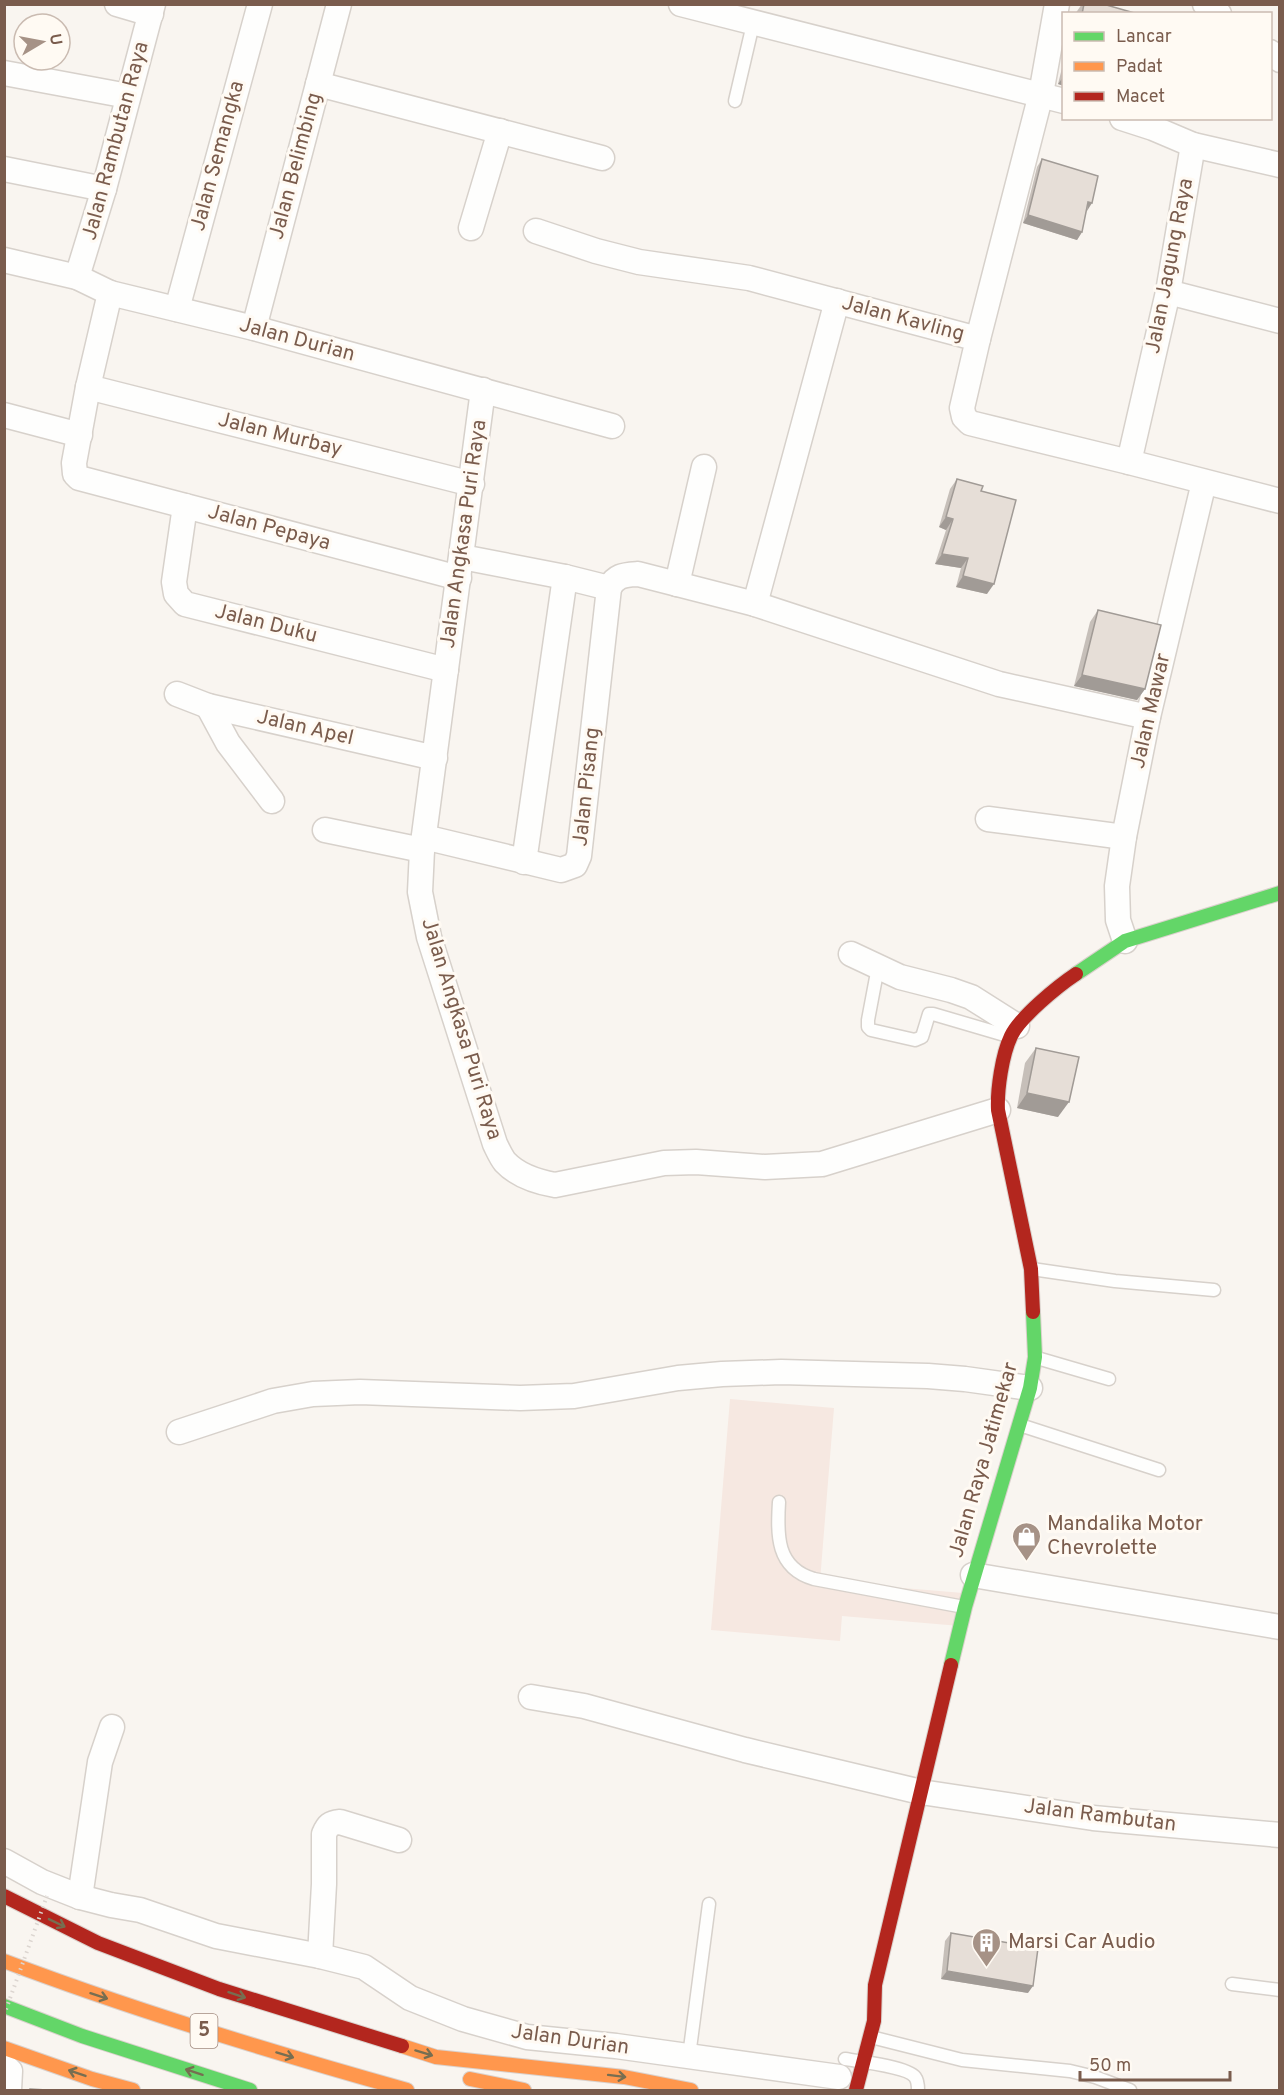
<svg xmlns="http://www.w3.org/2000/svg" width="1284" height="2095" font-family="Overpass,sans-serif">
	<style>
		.commercial { fill: #f6e8e1 }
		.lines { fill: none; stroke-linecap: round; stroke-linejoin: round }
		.lane-casing { stroke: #d7d1cb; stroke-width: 15 }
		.street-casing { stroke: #d7d1cb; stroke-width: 27 }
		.fast-casing { stroke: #dad1cc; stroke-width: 16 }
		.slow-casing { stroke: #dad1cc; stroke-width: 16 }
		.jam-casing { stroke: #dad1cc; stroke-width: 16 }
		.lane { stroke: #fefefd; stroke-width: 12 }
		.street { stroke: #fefefd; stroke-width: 24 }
		.fast { stroke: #63d668; stroke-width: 14 }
		.slow { stroke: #ff974d; stroke-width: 14 }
		.jam { stroke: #b3261e; stroke-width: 14 }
		.path-bridge { stroke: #dcd5d0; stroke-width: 4; stroke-dasharray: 1.5 4.5; stroke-linecap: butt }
		.wall { fill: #c6bfb9 }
		.shaded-wall { fill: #a19b96 }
		.building { fill: #e6ded7; stroke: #a19b96; stroke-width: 1.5 }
		.oneway { stroke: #776e51 }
		.labels { text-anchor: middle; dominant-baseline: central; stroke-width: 6; stroke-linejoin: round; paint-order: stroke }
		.shield { fill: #fffaf3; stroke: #a28b7f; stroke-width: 1.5 }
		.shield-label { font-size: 20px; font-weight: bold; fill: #7a5c4d }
		.street-label { font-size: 21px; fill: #7a5c4d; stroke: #fffaf3 }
		.poi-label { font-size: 21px; fill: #7a5c4d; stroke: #fffaf3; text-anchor: start }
	</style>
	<rect width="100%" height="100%" fill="#f9f5f0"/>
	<path class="commercial" d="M730 1399 834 1408 820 1581 963 1593 960 1626 842 1616 840 1641 711 1630Z"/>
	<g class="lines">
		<defs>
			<g id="lane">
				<path d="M735 101 753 24"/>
				<path d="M878 967 868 1020V1027L871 1030 915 1040 922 1037 929 1014H933L1008 1036"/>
				<path d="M1032 1269 1115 1281 1214 1290"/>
				<path d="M1037 1358 1109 1379"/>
				<path d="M1020 1425 1159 1470"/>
				<path d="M779 1502C777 1535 776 1568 814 1579L964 1607"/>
				<path d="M1232 1984 1280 1990"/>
				<path d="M871 2037 962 2060 1070 2071 1095 2077 1130 2090"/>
				<path d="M689 2056 709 1904"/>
				<path d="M845 2059C858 2061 908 2067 915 2077 918 2081 918 2086 918 2090"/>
			</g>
			<g id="street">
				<path d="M117 4 151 14"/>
				<path d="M681 4 1064 101"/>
				<path d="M1205 4 1219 14"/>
				<path d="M1270 52 1280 60"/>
				<path d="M4 73 128 96"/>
				<path d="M318 84 602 158"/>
				<path d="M1122 118 1153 128 1193 145 1280 165"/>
				<path d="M4 169 104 189"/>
				<path d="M471 228 500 131"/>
				<path d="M536 231 596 251 639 262 749 278 978 339 962 408 964 417 970 423 1129 462 1280 501"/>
				<path d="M4 260 77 277 110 293 254 328 612 426"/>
				<path d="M77 277 104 189 153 4"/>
				<path d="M1168 292 1280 321"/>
				<path d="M110 293 88 387 74 463 75 474 79 478 459 578"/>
				<path d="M177 309 260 4"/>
				<path d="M254 328 339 4"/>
				<path d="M978 339 1041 94 1057 4"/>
				<path d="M88 387 472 484"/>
				<path d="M483 390 422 850 420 892 429 937 495 1144C498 1150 501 1157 505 1162 518 1176 538 1182 555 1185L664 1163 696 1162 765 1167 822 1164 998 1110"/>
				<path d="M4 415 80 435"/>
				<path d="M1129 462 1168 292 1193 145"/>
				<path d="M185 506 174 582 176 594 185 604 446 670"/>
				<path d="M462 557 565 577 609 588"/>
				<path d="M677 584 704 467"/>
				<path d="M755 604 837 301"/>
				<path d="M177 694 208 706 435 758"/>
				<path d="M208 706 228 743 272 801"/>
				<path d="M988 819 1124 837"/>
				<path d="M325 830 422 850"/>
				<path d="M424 837 561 870 575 865 579 856 609 588C616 575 624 575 638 574L755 604 999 684 1148 717"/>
				<path d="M524 862 565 577"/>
				<path d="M1125 941 1118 920 1117 886 1124 837 1148 717 1204 482"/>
				<path d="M851 954 900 977 951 990 971 997 1017 1026"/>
				<path d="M179 1432 273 1401 313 1394 360 1392 520 1398 574 1396 678 1378 722 1374 781 1372 928 1376 965 1379 1030 1388"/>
				<path d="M973 1575 1280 1627"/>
				<path d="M531 1697 584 1706 745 1750 921 1792 1093 1818 1280 1835"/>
				<path d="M4 1861 42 1882 80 1897 111 1905 140 1910 216 1936 320 1956 364 1967 410 1998 463 2019 527 2037 616 2046 839 2077"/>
				<path d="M80 1897 100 1762 112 1727"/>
				<path d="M320 1956 324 1884V1834C328 1825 330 1823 340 1822L399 1840"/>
				<path d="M4 2065 10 2071 9 2090"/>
			</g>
			<g id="fast">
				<path d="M1076 974 1125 941 1280 893"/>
				<path d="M951 1665 965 1607 1030 1388 1035 1357 1033 1312"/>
				<path d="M4 2006 82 2036 250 2090"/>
			</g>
			<g id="slow">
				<path d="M4 1961C136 2011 271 2052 407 2090"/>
				<path d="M402 2046 436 2057 624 2077 691 2090"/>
				<path d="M4 2048 92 2079 133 2090"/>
				<path d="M470 2079 524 2090"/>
			</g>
			<g id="jam">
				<path d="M1033 1312 1031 1269 998 1110C997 1090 1002 1055 1011 1036 1020 1017 1058 986 1076 974"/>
				<path d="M4 1896 98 1943 219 1989 402 2046"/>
				<path d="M856 2090 874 2021 875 1985 951 1665"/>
			</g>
		</defs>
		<use href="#lane" class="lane-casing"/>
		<use href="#street" class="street-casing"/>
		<use href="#fast" class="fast-casing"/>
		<use href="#slow" class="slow-casing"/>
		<use href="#jam" class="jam-casing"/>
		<use href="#lane" class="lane"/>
		<use href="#street" class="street"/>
		<use href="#fast" class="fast"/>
		<use href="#slow" class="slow"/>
		<use href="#jam" class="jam"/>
		<path class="path-bridge" d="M4 2015 47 1896"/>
	</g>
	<g class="wall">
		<path d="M1082 4H1103L1138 14H1075Z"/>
		<path d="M1064 60V86L1058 84Z"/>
		<path d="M1042 159 1086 211 1082 232 1077 240 1023 223 1037 167Z"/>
		<path d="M957 479 981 491 987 594 956 587 961 568 935 564 946 530 939 527 950 489Z"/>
		<path d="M1098 610 1145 689 1137 700 1074 686 1090 622Z"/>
		<path d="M1036 1048 1058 1117 1017 1108 1025 1063Z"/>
		<path d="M951 1933 1028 1993 941 1979 945 1941Z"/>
	</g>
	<g class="shaded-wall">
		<path d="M1064 76V86L1058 84Z"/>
		<path d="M1088 202 1092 203 1087 211Z"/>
		<path d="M1028 215 1082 232 1077 240 1023 223Z"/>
		<path d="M946 517 953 519 946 530 939 527Z"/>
		<path d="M942 554 968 558 961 568 935 564Z"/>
		<path d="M963 576 994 584 987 594 956 587Z"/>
		<path d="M1082 675 1145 689 1137 700 1074 686Z"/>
		<path d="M1027 1093 1069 1102 1058 1117 1017 1108Z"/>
		<path d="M947 1971 1033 1986 1028 1993 941 1979Z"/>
	</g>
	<g class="building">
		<path d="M1084 4H1103L1138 14H1082Z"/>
		<path d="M1042 159 1098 176 1092 203 1088 202 1082 232 1028 215Z"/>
		<path d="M957 479 983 486 981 491 1016 500 994 584 963 576 968 558 942 554 953 519 946 517Z"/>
		<path d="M1098 610 1161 625 1145 689 1082 675Z"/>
		<path d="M1036 1048 1079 1057 1069 1102 1027 1093Z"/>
		<path d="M951 1933 1038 1948 1033 1986 947 1971Z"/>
		<path d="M30 2089 64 2091H30Z"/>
	</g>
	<defs><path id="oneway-shaft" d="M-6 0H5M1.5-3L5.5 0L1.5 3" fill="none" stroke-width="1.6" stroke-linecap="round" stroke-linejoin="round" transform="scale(1.5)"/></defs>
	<g class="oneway">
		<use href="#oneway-shaft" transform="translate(57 1923) rotate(26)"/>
		<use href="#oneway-shaft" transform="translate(237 1995) rotate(18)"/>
		<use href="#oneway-shaft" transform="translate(99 1996) rotate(18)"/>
		<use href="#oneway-shaft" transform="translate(424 2053) rotate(17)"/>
		<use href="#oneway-shaft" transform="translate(285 2055) rotate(17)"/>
		<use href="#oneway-shaft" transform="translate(194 2072) rotate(-162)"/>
		<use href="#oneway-shaft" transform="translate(77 2073) rotate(-161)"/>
		<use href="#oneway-shaft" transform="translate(617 2076) rotate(7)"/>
	</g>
	<defs>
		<symbol id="shop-pin" viewBox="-11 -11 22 30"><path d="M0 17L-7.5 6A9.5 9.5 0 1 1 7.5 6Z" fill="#a69286" stroke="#fffaf3"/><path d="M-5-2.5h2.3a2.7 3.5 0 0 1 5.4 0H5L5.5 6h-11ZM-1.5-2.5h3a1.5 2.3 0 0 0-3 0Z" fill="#fff"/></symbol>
		<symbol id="building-pin" viewBox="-11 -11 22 30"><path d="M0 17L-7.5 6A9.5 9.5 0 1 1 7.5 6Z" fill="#a69286" stroke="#fffaf3"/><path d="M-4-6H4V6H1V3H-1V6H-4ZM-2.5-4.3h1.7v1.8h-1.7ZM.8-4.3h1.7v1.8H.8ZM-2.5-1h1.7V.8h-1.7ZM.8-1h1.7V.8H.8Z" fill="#fff"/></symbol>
	</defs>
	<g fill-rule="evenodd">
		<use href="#shop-pin" x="1010" y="1520" width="33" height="45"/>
		<use href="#building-pin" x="970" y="1926" width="33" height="45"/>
	</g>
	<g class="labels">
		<rect class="shield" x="190.5" y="2014" width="27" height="34" rx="4.5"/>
		<g class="shield-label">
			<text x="204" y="2031">5</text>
		</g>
		<g class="street-label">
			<text transform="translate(116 141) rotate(-75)">Jalan Rambutan Raya</text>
			<text transform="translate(218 156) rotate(-75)">Jalan Semangka</text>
			<text transform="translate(296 166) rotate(-75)">Jalan Belimbing</text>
			<text transform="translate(1170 266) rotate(-79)">Jalan Jagung Raya</text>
			<text transform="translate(903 319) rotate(15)">Jalan Kavling</text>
			<text transform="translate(297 340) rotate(15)">Jalan Durian</text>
			<text transform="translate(280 435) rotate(14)">Jalan Murbay</text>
			<text transform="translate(269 528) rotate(15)">Jalan Pepaya</text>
			<text transform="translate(464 534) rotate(-82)">Jalan Angkasa Puri Raya</text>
			<text transform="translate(266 624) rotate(14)">Jalan Duku</text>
			<text transform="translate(1151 711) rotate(-77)">Jalan Mawar</text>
			<text transform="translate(305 728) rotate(13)">Jalan Apel</text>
			<text transform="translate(587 787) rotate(-84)">Jalan Pisang</text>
			<text transform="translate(461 1029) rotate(73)">Jalan Angkasa Puri Raya</text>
			<text transform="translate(984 1460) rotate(-74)">Jalan Raya Jatimekar</text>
			<text transform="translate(1100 1816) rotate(7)">Jalan Rambutan</text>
			<text transform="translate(570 2040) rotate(8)">Jalan Durian</text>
		</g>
		<g class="poi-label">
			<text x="1047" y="1524">Mandalika Motor<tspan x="1047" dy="24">Chevrolette</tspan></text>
			<text x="1008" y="1942">Marsi Car Audio</text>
		</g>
	</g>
	<rect width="1284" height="2095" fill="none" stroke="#7a5c4d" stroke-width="12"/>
	<rect x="1062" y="12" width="210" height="108" fill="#fffaf3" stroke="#cabbb1" stroke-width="1.5"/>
	<rect x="1074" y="32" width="30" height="9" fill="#63d668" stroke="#cabbb1" stroke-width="1.5"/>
	<text x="1116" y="42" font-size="18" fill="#7a5c4d">Lancar</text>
	<rect x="1074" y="62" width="30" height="9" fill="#ff974d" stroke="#cabbb1" stroke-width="1.5"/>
	<text x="1116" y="72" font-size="18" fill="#7a5c4d">Padat</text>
	<rect x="1074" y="92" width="30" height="9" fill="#b3261e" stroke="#cabbb1" stroke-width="1.5"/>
	<text x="1116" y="102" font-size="18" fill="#7a5c4d">Macet</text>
	<g transform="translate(42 42) rotate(80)"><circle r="28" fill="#fffaf3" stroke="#cabbb1" stroke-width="1.5"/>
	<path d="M0-4.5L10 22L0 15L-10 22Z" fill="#a69286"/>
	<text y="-9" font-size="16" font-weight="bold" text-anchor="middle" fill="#7a5c4d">U</text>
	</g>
	<path d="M1080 2071v9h150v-9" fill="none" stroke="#7a5c4d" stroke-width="3"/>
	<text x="1089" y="2071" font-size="18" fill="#7a5c4d" stroke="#fffaf3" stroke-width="4.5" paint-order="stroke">50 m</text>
</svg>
